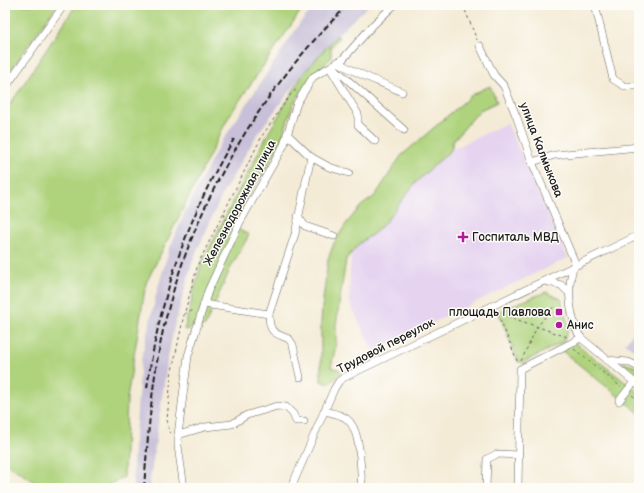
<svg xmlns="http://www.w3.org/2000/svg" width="644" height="493" font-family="'Balsamiq Sans',sans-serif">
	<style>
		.built { fill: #e5d3f0 }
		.industrial { fill: #c7c0d8 }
		.green { fill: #afd37d; stroke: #66784c }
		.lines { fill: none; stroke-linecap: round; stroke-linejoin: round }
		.minor-casing { stroke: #68645d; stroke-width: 8 }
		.path { stroke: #68645d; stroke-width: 1; stroke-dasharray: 3 3; stroke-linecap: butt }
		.minor { stroke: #fff; stroke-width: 7 }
		.rail { stroke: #1c1c1c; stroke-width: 2; stroke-dasharray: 6 3; stroke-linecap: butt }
		.poi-dot { fill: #b5179e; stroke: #fdfcf7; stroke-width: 1.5 }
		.labels { text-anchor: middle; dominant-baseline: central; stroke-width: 3; stroke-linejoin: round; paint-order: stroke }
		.street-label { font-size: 12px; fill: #1c1c1c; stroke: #fdfcf7 }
		.poi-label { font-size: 12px; fill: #1c1c1c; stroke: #fdfcf7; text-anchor: start }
	</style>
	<rect width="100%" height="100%" fill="#fdfcf7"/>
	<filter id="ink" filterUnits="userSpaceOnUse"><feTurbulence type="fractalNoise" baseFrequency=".025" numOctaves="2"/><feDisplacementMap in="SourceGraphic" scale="8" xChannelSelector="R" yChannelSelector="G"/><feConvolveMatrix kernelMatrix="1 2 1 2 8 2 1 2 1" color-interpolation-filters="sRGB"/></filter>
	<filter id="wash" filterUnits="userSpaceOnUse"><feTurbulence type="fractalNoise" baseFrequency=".012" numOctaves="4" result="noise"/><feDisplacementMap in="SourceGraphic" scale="16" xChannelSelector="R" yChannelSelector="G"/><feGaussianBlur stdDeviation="0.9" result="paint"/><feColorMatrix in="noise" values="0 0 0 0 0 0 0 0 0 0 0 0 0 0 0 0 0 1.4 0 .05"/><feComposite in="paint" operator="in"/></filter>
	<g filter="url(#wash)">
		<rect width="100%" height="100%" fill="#f4ebd6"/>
		<path class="built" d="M507 123 568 258 373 351 349 301 351 253 360 243 377 231 387 220 416 182 451 150Z"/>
		<g class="industrial">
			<path d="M316 5H369L337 35 303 74 258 133 223 193 193 260 174 327 167 363 149 488H133V462L141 360 158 287 169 250 185 212 217 149 300 23Z"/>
			<path d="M639 326V353L625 343Z"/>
		</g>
		<g class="green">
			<path d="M5 5H57L5 78Z"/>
			<path d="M76 5H307L300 12 229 116 146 283 127 398 124 477 102 488H44L5 463V112Z"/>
			<path d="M337 35 339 37 331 47V58L319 70 294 102 280 144 267 167 251 192 234 227 249 235 231 267 205 326 184 330 201 264 269 132 303 74Z"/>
			<path d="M490 86 497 102 480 110 453 141 451 150 416 182 387 220 377 231 360 243 346 259 336 325V345L331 367 340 370 341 373 331 383H326L321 381V325L322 308 328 259 334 243 346 224 361 206 375 196 401 156 473 94Z"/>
			<path d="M546 292 561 299 569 328 563 342 522 363 518 361 498 311Z"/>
			<path d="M575 343 639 393V413L561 350Z"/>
			<path d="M624 363 639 368V380L621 366Z"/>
		</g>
	</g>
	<g filter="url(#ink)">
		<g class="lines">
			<defs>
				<g id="minor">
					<path d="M595 5 613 79 624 86H639"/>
					<path d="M480 46 494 75 504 86 517 118 532 162 576 265"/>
					<path d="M338 62C358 75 381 82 402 92"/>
					<path d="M332 66 404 130"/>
					<path d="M330 68 358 114V125L375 141"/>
					<path d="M5 88 64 5"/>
					<path d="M287 134 311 157 329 167 349 173"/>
					<path d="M532 162 555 155 639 147"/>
					<path d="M298 216 305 226 334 236"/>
					<path d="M573 266C572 273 570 279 570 285 568 299 573 327 581 338L639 386"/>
					<path d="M545 281 561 285 569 293"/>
					<path d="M204 304 269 314 295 234 311 157"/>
					<path d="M269 314C269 332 273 333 289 339L293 345 300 377"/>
					<path d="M607 360 628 362 639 367"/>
					<path d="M619 401 634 382"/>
					<path d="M324 411C332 413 341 414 347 419 362 431 360 470 362 488"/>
					<path d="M178 435 205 427 232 424 247 415 261 411 277 406 286 407 293 414 296 421H304"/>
					<path d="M184 488 178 446V435L188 356 208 291 240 222 284 145 297 103 313 77 343 59 373 25 394 5"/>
					<path d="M291 488 334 389 339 381 345 377 639 235"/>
					<path d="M486 488 487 459 497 454 519 455"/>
					<path d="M518 488 520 369 581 338"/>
				</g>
			</defs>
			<use href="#minor" class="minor-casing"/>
			<g class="path">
				<path d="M463 5 477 40"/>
				<path d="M224 213 229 229"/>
				<path d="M497 311 498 313 567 337V338"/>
				<path d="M184 314 194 310"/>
				<path d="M498 314 518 363"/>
				<path d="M574 349 621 387"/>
				<path d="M521 361 537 327 555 305"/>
				<path d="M632 395 639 401"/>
				<path d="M171 434 169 432 167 420 171 376 184 315 198 264 262 136 291 94 297 89"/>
			</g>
			<use href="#minor" class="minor"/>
			<g class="rail">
				<path d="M147 388C159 300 188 215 234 139"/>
				<path d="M144 488C148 434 152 379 164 326 192 206 260 90 348 5"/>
			</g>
		</g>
	</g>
	<g class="poi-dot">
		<path d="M461 231h4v4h4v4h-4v4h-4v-4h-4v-4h4z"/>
		<rect x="555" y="308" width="8" height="8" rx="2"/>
		<circle cx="559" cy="325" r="4"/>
	</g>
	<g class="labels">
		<g class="street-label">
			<text transform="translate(541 150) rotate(69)">улица Калмыкова</text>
			<text transform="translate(240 203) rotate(-62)">Железнодорожная улица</text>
			<text transform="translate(386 346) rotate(-27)">Трудовой переулок</text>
		</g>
		<g class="poi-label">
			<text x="472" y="237">Госпиталь МВД</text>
			<text x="551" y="312" text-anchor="end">площадь Павлова</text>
			<text x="567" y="325">Анис</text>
		</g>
	</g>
	<rect width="644" height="493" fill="none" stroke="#fdfcf7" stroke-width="20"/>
</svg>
